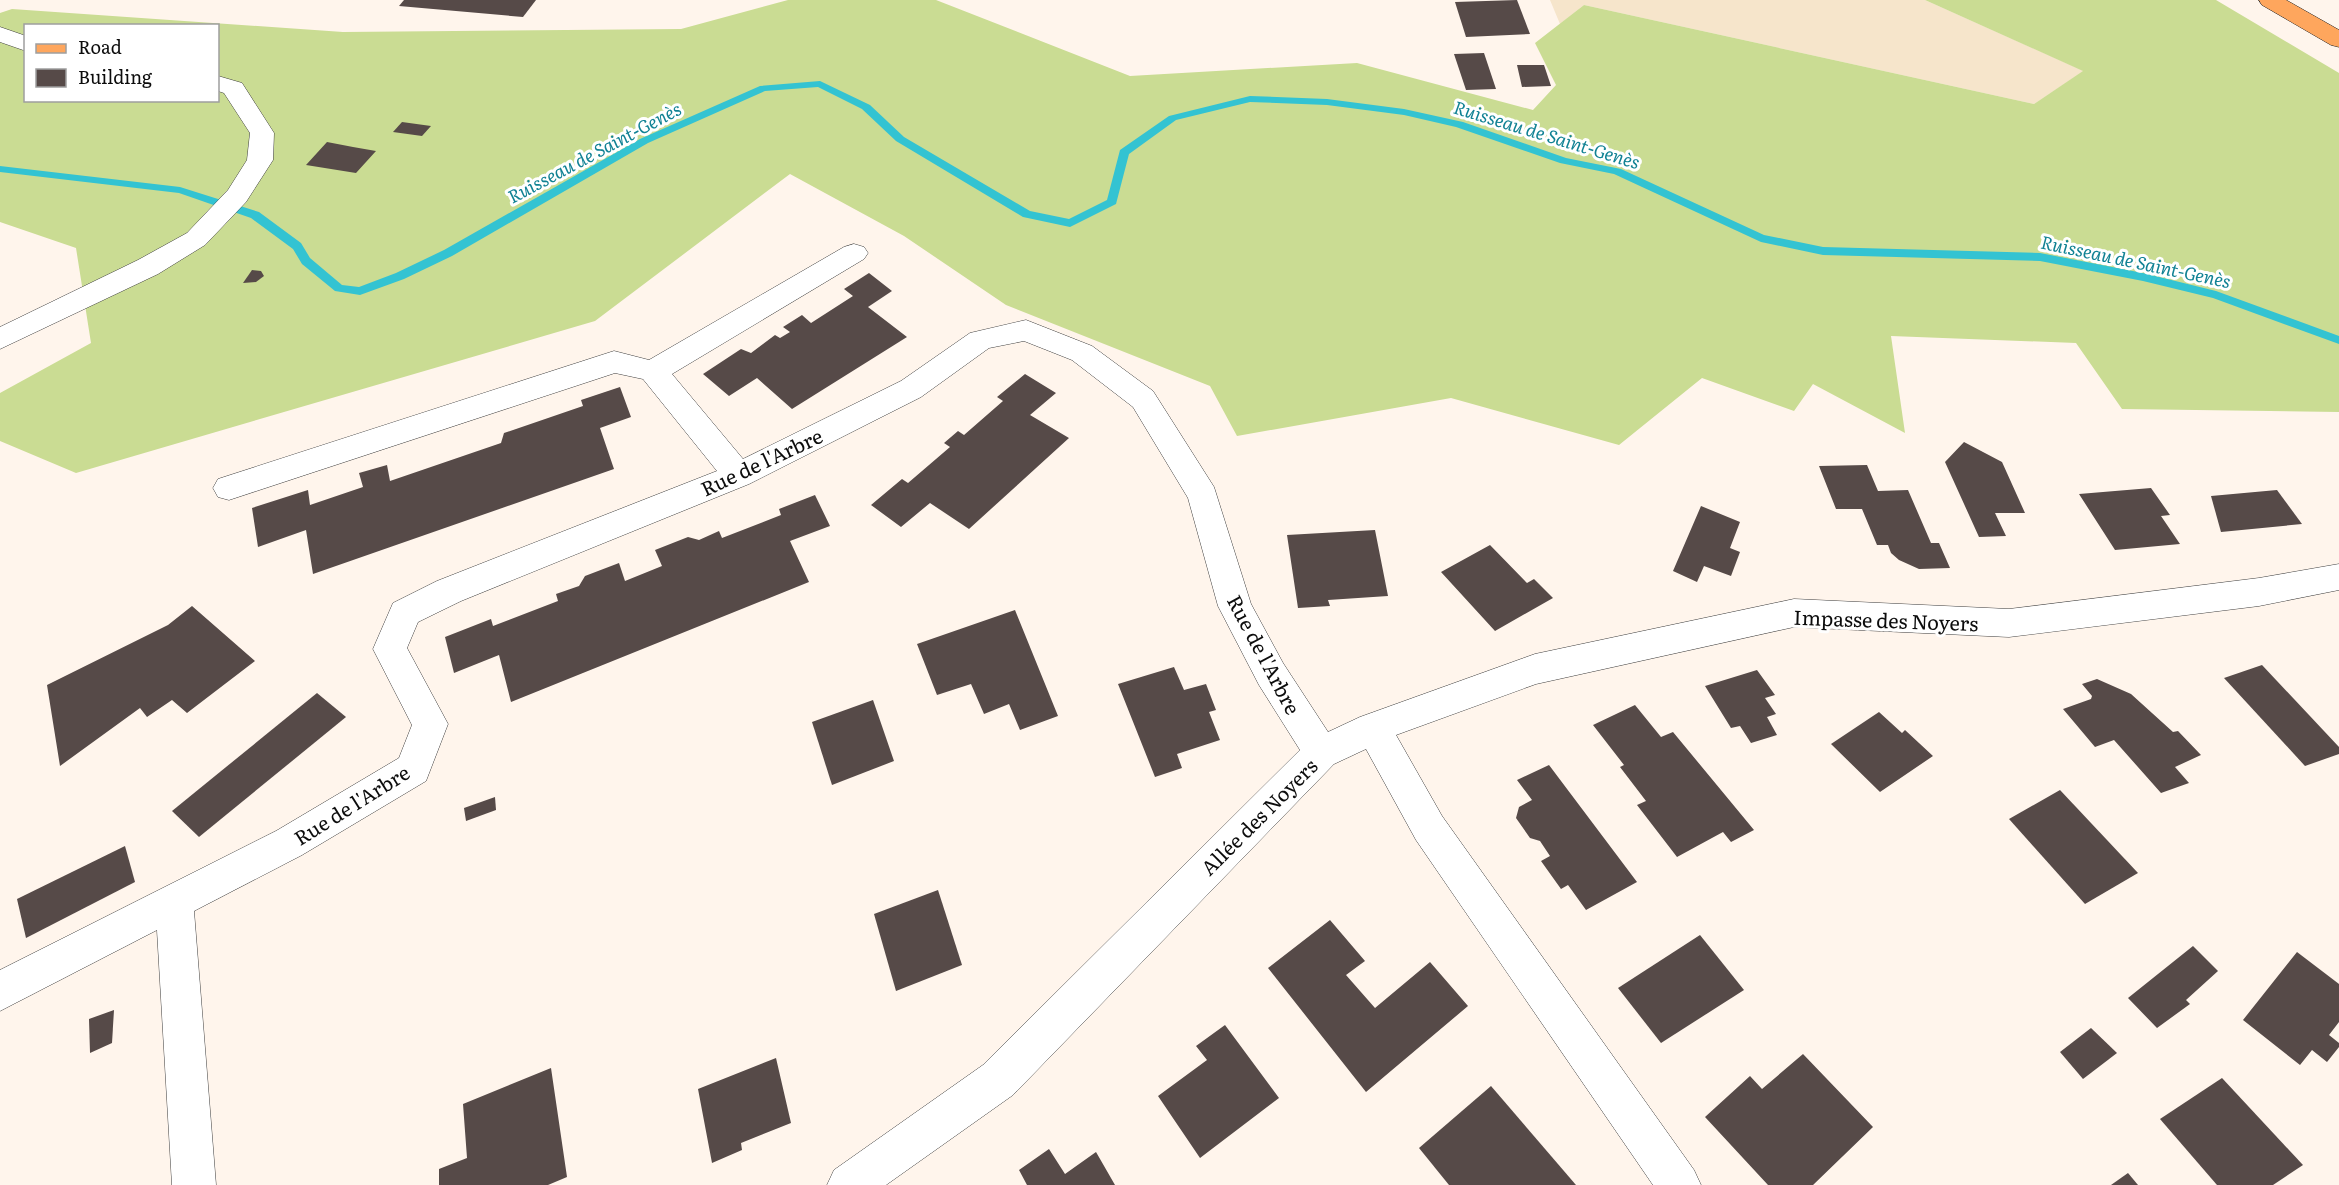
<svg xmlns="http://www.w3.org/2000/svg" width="2339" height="1185" font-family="Literata,serif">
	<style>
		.farmland { fill: #f6e5cb }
		.forest { fill: #cadc93; fill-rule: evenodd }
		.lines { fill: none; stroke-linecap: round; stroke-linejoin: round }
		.stream { fill: #33c3d2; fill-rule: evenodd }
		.building { fill: #564a48 }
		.minor-casing { stroke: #3f3f3f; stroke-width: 1 }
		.major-casing { stroke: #1d1d1d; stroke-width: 1 }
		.minor { fill: #fff; fill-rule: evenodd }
		.major { fill: #fea65d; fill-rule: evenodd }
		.labels { text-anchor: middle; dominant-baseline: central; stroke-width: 6; stroke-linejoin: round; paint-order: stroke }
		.far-water-label { font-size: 18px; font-style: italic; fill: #118294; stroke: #fff }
		.street-label { font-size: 20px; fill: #0c0c0c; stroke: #fff }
	</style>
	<rect width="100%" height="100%" fill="#fff5ec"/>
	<path class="farmland" d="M1550 0H1925L2084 71 2034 104 1584 5 1560 24Z"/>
	<path class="forest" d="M788 0H936L1130 76 1357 63 1533 110 1556 85 1535 43 1584 5 2034 104 2083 71 1925 0H2216L2339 73V412L2122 409 2076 343 1891 336 1905 433 1813 384 1794 411 1702 378 1619 445 1451 398 1237 436 1210 386 1006 305 904 236 790 174 595 321 76 473 0 441V393L91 343 76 248 0 222V13L12 9 343 32 681 29ZM26 26H218V100H26Z"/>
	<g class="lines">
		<path class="stream" d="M820 81 870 105 904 137 1030 211 1069 219 1107 200 1120 150 1169 116 1250 96 1327 99 1404 109 1463 122 1566 158 1621 169 1764 235 1823 247 2040 253 2143 273 2216 291 2339 336V344L2213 298 2143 281 2040 261 1823 255 1761 242 1614 174 1560 163 1456 127 1404 115 1327 105 1250 102 1176 120 1129 154 1116 204 1070 227 1023 217 896 141 862 109 818 87 765 91 648 143 452 256 404 279 360 295 335 291 302 264 293 249 251 218 179 193 0 172V166L180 187 259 212 301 243 310 258 342 285 359 287 396 273 444 250 640 139 760 86Z"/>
	</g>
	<g class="building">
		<path d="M404 0H536L523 17 399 6Z"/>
		<path d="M1517 0 1530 34 1466 37 1455 2Z"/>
		<path d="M1484 53 1496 89 1466 90 1454 54Z"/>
		<path d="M1517 65H1544L1551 86 1522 87Z"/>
		<path d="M402 122 431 126 422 136 393 132Z"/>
		<path d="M327 142 353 147 376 151 356 173 306 165Z"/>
		<path d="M252 270 261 271 264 276 256 282 243 283Z"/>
		<path d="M869 273 892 291 868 307 907 337 792 409 757 378 729 396 703 374 741 349 751 353 775 335 780 338 790 332 783 327 802 315 811 323 853 296 844 289Z"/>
		<path d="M1025 374 1056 393 1030 415 1069 438 969 529 930 503 901 527 871 505 902 479 908 483 950 447 944 443 958 431 964 435 1003 401 997 397Z"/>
		<path d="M620 387 631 417 600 428 614 469 313 574 306 530 258 547 252 508 308 490 310 505 363 487 359 473 387 465 390 481 501 443 504 433 583 406 581 400Z"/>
		<path d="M1964 442 2002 462 2025 513H1995L2006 536 1979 537 1945 462Z"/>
		<path d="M1867 465 1878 491 1908 490 1931 543H1939L1950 568 1919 569 1899 560 1891 553 1888 545H1877L1862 509H1836L1819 466Z"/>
		<path d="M2151 488 2170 515 2161 516 2180 544 2115 550 2079 494Z"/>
		<path d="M2277 490 2302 524 2221 532 2211 496Z"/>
		<path d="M815 495 830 526 790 541 809 582 511 702 499 655 454 673 445 637 491 619 493 626 558 601 556 594 579 586 585 576 619 563 625 581 662 566 655 550 688 537 699 540 719 531 722 538 781 515 779 509Z"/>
		<path d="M1701 506 1740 522 1730 548 1740 552 1731 576 1704 566 1697 582 1673 571Z"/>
		<path d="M1375 530 1388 596 1328 600 1330 606 1298 608 1287 535Z"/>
		<path d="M1490 545 1527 583 1534 579 1553 598 1495 631 1441 572Z"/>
		<path d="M192 606 255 661 187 713 172 700 147 717 140 708 60 766 47 685 168 625Z"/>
		<path d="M1015 610 1058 716 1020 730 1009 704 984 714 971 684 937 695 917 644Z"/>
		<path d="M2262 665 2339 747V754L2305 766 2224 678Z"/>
		<path d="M1174 667 1184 690 1206 684 1216 710 1209 712 1220 740 1177 754 1182 768 1155 777 1118 684Z"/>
		<path d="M1757 670 1775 695 1765 698 1776 714 1767 717 1777 735 1751 743 1740 726 1731 728 1705 686Z"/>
		<path d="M2097 679 2131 694 2173 732 2178 731 2201 755 2175 767 2189 783 2161 793 2114 740 2095 747 2063 709 2091 699 2092 696 2082 684Z"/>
		<path d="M317 693 346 717 199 837 172 811Z"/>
		<path d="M873 700 894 761 832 785 812 722Z"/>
		<path d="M1635 705 1661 737 1673 732 1754 830 1731 842 1723 832 1677 857 1637 805 1646 801 1620 767 1624 765 1593 725Z"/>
		<path d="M1879 712 1902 733 1905 730 1933 756 1880 792 1831 744Z"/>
		<path d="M1549 765 1637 882 1586 910 1568 885 1561 889 1541 861 1550 856 1540 841 1530 838 1516 818 1519 807 1532 800 1517 780Z"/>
		<path d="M2060 790 2138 873 2085 904 2009 819Z"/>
		<path d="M495 797 496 810 466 821 464 808Z"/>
		<path d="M125 846 135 882 26 938 17 899Z"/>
		<path d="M938 890 962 965 896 991 874 914Z"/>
		<path d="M1330 920 1365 961 1346 975 1375 1008 1430 962 1468 1006 1366 1092 1268 968Z"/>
		<path d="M1700 935 1744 990 1661 1043 1618 988Z"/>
		<path d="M2193 946 2218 971 2186 1000 2190 1004 2157 1028 2128 998Z"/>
		<path d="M2297 952 2339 984V1022L2329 1035 2339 1043V1047L2327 1062 2312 1050 2300 1065 2243 1020Z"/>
		<path d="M114 1010 112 1043 90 1053 89 1019Z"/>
		<path d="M1225 1025 1279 1098 1200 1158 1158 1096 1207 1060 1196 1046Z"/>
		<path d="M2091 1028 2117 1053 2083 1079 2060 1052Z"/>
		<path d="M1803 1054 1873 1127 1813 1185H1768L1705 1117 1750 1076 1762 1089Z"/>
		<path d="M776 1058 791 1123 741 1143 742 1150 712 1163 698 1089Z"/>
		<path d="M551 1068 567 1177 548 1185H439V1169L467 1158 463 1104Z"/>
		<path d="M2222 1078 2303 1165 2273 1185H2217L2160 1119Z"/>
		<path d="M1491 1086 1576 1185H1449L1419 1148Z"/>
		<path d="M1049 1149 1065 1174 1096 1152 1115 1185H1027L1019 1170Z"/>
		<path d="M2128 1173 2138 1185H2111Z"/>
	</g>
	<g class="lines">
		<defs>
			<g id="minor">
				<path d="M0 27 26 36V51L0 42Z"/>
				<path d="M218 76 242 83 274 133 273 160 246 202 205 245 158 274 0 349V327L138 260 187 233 228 190 247 160 250 133 224 93 218 91Z"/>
				<path d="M854 244 864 247 868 253 864 259 672 374 743 459 901 381 970 333 1026 320 1092 346 1153 391 1214 487 1251 604 1283 663 1328 732 1360 717 1535 654 1794 599 2009 609 2259 578 2339 564V590L2259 606 2009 637 1794 627 1536 684 1396 735 1442 816 1694 1170 1701 1185H1653L1416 840 1366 749 1334 764 1013 1095 886 1185H827L834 1170 983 1065 1300 750 1259 685 1218 606 1188 498 1133 407 1072 360 1024 341 989 348 921 397 749 484 461 601 418 622 407 648 448 724 426 781 302 855 194 911 216 1185H172L157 930 0 1011V970L276 831 399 758 412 725 373 649 393 603 437 581 717 471 643 379 615 373 229 500 218 497 213 488 218 479 614 351 649 360 844 247Z"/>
			</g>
			<path id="major" d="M2259 0H2286L2339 30V47L2331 45 2262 5Z"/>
		</defs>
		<use href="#minor" class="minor-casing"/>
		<use href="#major" class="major-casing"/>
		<use href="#minor" class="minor"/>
		<use href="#major" class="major"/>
	</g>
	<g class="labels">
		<g class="far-water-label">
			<text transform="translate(1547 134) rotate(17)">Ruisseau de Saint-Genès</text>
			<text transform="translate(594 152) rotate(-28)">Ruisseau de Saint-Genès</text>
			<text transform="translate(2136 261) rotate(12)">Ruisseau de Saint-Genès</text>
		</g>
		<g class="street-label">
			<text transform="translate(761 461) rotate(-25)">Rue de l'Arbre</text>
			<text transform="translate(1886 619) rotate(2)">Impasse des Noyers</text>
			<text transform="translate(1265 654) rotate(62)">Rue de l'Arbre</text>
			<text transform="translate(351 804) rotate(-32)">Rue de l'Arbre</text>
			<text transform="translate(1258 816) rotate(-45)">Allée des Noyers</text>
		</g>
	</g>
	<rect x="24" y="24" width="195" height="78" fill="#ffffff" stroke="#9e9e9e" stroke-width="1.5"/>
	<rect x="36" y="44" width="30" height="9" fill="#fea65d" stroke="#9e9e9e" stroke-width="1.5"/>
	<text x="78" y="54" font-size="18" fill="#0c0c0c">Road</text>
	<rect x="36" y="69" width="30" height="18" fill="#564a48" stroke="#9e9e9e" stroke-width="1.5"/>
	<text x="78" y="84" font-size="18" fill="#0c0c0c">Building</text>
</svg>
